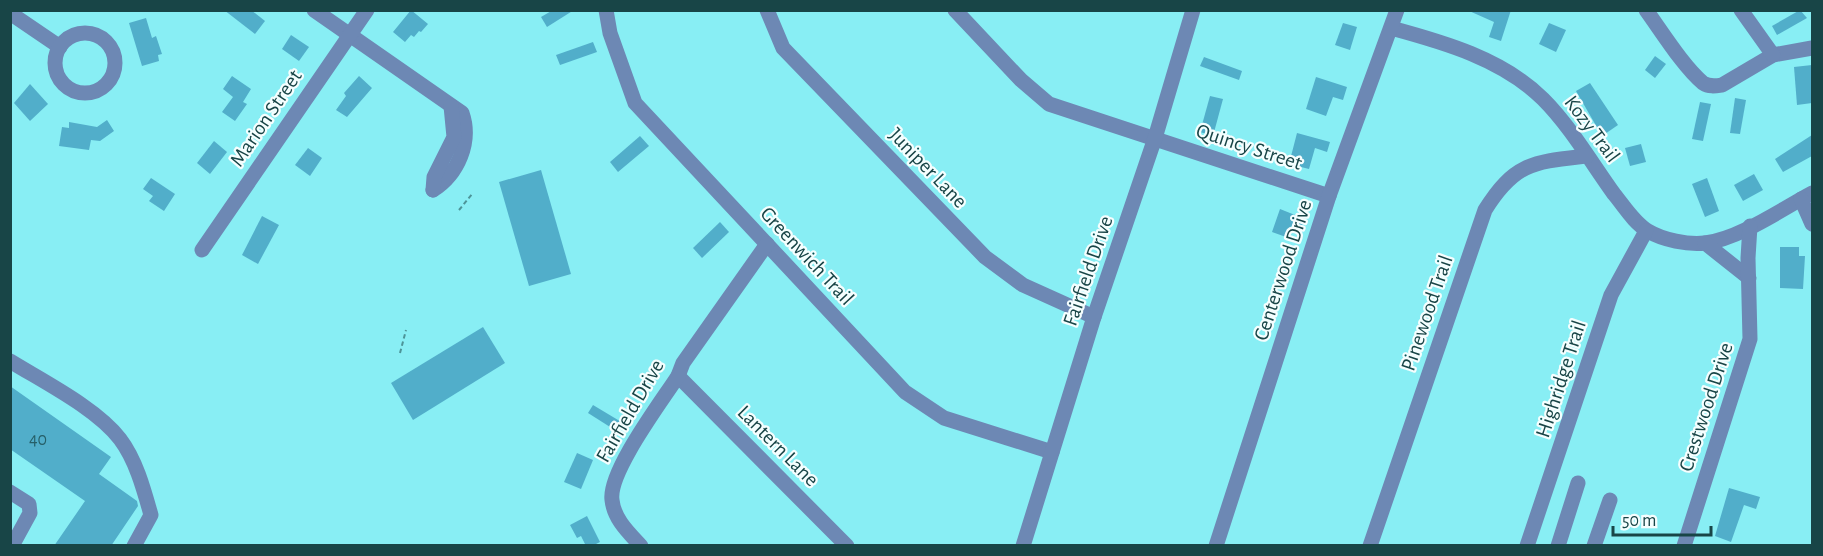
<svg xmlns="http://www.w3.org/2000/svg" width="1823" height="556" font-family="'Alegreya Sans',sans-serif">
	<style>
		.building { fill: #51aeca }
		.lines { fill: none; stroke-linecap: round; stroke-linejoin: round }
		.path { stroke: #4d9498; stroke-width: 2; stroke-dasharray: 4.5 3; stroke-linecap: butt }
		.minor { stroke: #6d88b4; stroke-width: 15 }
		.labels { text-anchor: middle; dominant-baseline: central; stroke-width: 4.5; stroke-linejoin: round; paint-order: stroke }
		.number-label { font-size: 18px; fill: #265f68 }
		.street-label { font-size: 21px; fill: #184547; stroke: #f5fefe }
	</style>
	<rect width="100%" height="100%" fill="#88eef4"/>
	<g class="building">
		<path d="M224 10H251L265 21 255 34Z"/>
		<path d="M411 10 428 24 421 32 419 31 414 37 411 35 405 42 393 32Z"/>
		<path d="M553 10H574L547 27 541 17Z"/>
		<path d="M1467 10H1511L1501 41 1489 37 1494 22Z"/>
		<path d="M1800 10 1807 18 1777 35 1772 26Z"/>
		<path d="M146 18 152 38 156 36 162 54 158 55 159 61 142 66 129 23Z"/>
		<path d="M1343 23 1357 27 1350 50 1335 45Z"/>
		<path d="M1549 23 1566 30 1556 52 1539 44Z"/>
		<path d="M291 35 309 47 299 61 282 49Z"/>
		<path d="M593 42 597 52 560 65 556 55Z"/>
		<path d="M1655 56 1666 64 1655 78 1645 70Z"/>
		<path d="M1204 57 1242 71 1239 80 1200 66Z"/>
		<path d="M1812 65V103L1797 105 1794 67Z"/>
		<path d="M232 76 251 89 243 102 247 104 235 121 222 112 233 97 223 89Z"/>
		<path d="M359 76 372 88 347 117 336 110 346 96 344 93Z"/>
		<path d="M1316 77 1347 87 1343 100 1333 97 1326 116 1306 109Z"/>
		<path d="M1590 83 1618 125 1602 136 1576 91Z"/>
		<path d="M30 84 48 104 30 121 14 103Z"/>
		<path d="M1210 96 1223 99 1213 136 1200 132Z"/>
		<path d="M1735 98 1746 100 1740 134 1730 133Z"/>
		<path d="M1700 102 1711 104 1703 141 1692 139Z"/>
		<path d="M107 120 114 131 100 141 91 140 89 150 59 146 62 127 69 128V122L97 127Z"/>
		<path d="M1297 133 1330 142 1327 152 1315 148 1309 169 1289 164Z"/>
		<path d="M1812 135V156L1783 172 1775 159Z"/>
		<path d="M640 136 649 146 618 172 610 162Z"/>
		<path d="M214 141 227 152 210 174 197 163Z"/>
		<path d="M1641 144 1646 162 1630 166 1625 148Z"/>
		<path d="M308 148 322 158 310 176 295 165Z"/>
		<path d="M541 170 571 274 529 286 499 182Z"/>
		<path d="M1754 174 1763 190 1743 201 1734 185Z"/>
		<path d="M151 178 175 194 164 211 149 201 153 196 143 189Z"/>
		<path d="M1707 178 1719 211 1705 217 1692 184Z"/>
		<path d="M1280 209 1305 219 1300 230 1291 226 1286 237 1272 232Z"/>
		<path d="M262 216 279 225 258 264 242 255Z"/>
		<path d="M720 222 729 232 702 258 693 248Z"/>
		<path d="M1780 247H1799V256H1805L1803 289 1780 288Z"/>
		<path d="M483 327 505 363 413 420 391 383Z"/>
		<path d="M10 386 111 457 99 474 137 501 138 506 111 546H54L85 501 10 449Z"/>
		<path d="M593 405 623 423 618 432 588 413Z"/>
		<path d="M577 453 593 460 581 489 564 482Z"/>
		<path d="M1729 488 1760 497 1756 509 1744 505 1731 542 1715 536Z"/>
		<path d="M587 516 600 542 592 546H586L581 536 577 538 570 525Z"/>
	</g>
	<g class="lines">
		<g class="path">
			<path d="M459 210 473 193"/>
			<path d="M400 353 406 330"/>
		</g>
		<g class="minor">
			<path d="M314 10 462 113C472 142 458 174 433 190"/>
			<path d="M606 10 610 33 635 103 905 392 944 418 1052 452"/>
			<path d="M767 10 783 48 985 257 1023 285 1094 317"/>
			<path d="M955 10 1021 80 1049 104 1329 196"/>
			<path d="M1646 10C1662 32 1683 66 1703 83 1709 87 1715 86 1722 85L1773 55 1812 48"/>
			<path d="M1741 10 1773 55"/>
			<path d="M10 13 60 47"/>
			<path d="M1391 28C1443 42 1503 59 1543 99 1570 126 1591 162 1614 194 1624 206 1634 223 1648 231 1663 240 1688 245 1705 243 1739 239 1782 209 1812 193"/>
			<circle cx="85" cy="63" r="30"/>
			<path d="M433 190 434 177 454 137 451 106"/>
			<path d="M1801 199 1812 224"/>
			<path d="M1705 243 1749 278"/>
			<path d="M202 250 367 10"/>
			<path d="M10 361C44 382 96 408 120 439 136 460 144 490 151 515L134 546"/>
			<path d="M678 376 847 546"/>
			<path d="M10 492 29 504 30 513 12 546"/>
			<path d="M641 546C628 532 614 519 612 500 608 472 662 401 678 376L683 363 767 244"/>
			<path d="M1023 546 1094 317 1155 138 1193 10"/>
			<path d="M1216 546 1329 196 1397 10"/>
			<path d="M1370 546 1485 210C1515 162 1534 162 1587 156"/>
			<path d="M1527 546 1611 295 1646 231"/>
			<path d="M1558 546 1578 483"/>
			<path d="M1594 546 1610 500"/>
			<path d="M1684 546 1750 339 1748 258 1750 226"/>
		</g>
	</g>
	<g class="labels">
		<g class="number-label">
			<text x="38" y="440">40</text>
		</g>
		<g class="street-label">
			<text transform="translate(266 118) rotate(-56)">Marion Street</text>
			<text transform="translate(1592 129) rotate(53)">Kozy Trail</text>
			<text transform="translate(1249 147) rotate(18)">Quincy Street</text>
			<text transform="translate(928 168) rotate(46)">Juniper Lane</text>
			<text transform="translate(807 256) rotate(47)">Greenwich Trail</text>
			<text transform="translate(1283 270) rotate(-72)">Centerwood Drive</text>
			<text transform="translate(1088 271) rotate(-71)">Fairfield Drive</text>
			<text transform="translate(1427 313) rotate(-71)">Pinewood Trail</text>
			<text transform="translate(1561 379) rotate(-72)">Highridge Trail</text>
			<text transform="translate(1706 407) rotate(-72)">Crestwood Drive</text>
			<text transform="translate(630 411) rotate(-60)">Fairfield Drive</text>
			<text transform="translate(778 446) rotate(45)">Lantern Lane</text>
		</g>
	</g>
	<rect width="1823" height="556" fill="none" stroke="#184547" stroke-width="24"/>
	<path d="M1613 526v9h98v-9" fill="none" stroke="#184547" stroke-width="3"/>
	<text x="1622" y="526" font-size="18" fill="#184547" stroke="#f5fefe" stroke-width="4.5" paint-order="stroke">50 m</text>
</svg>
